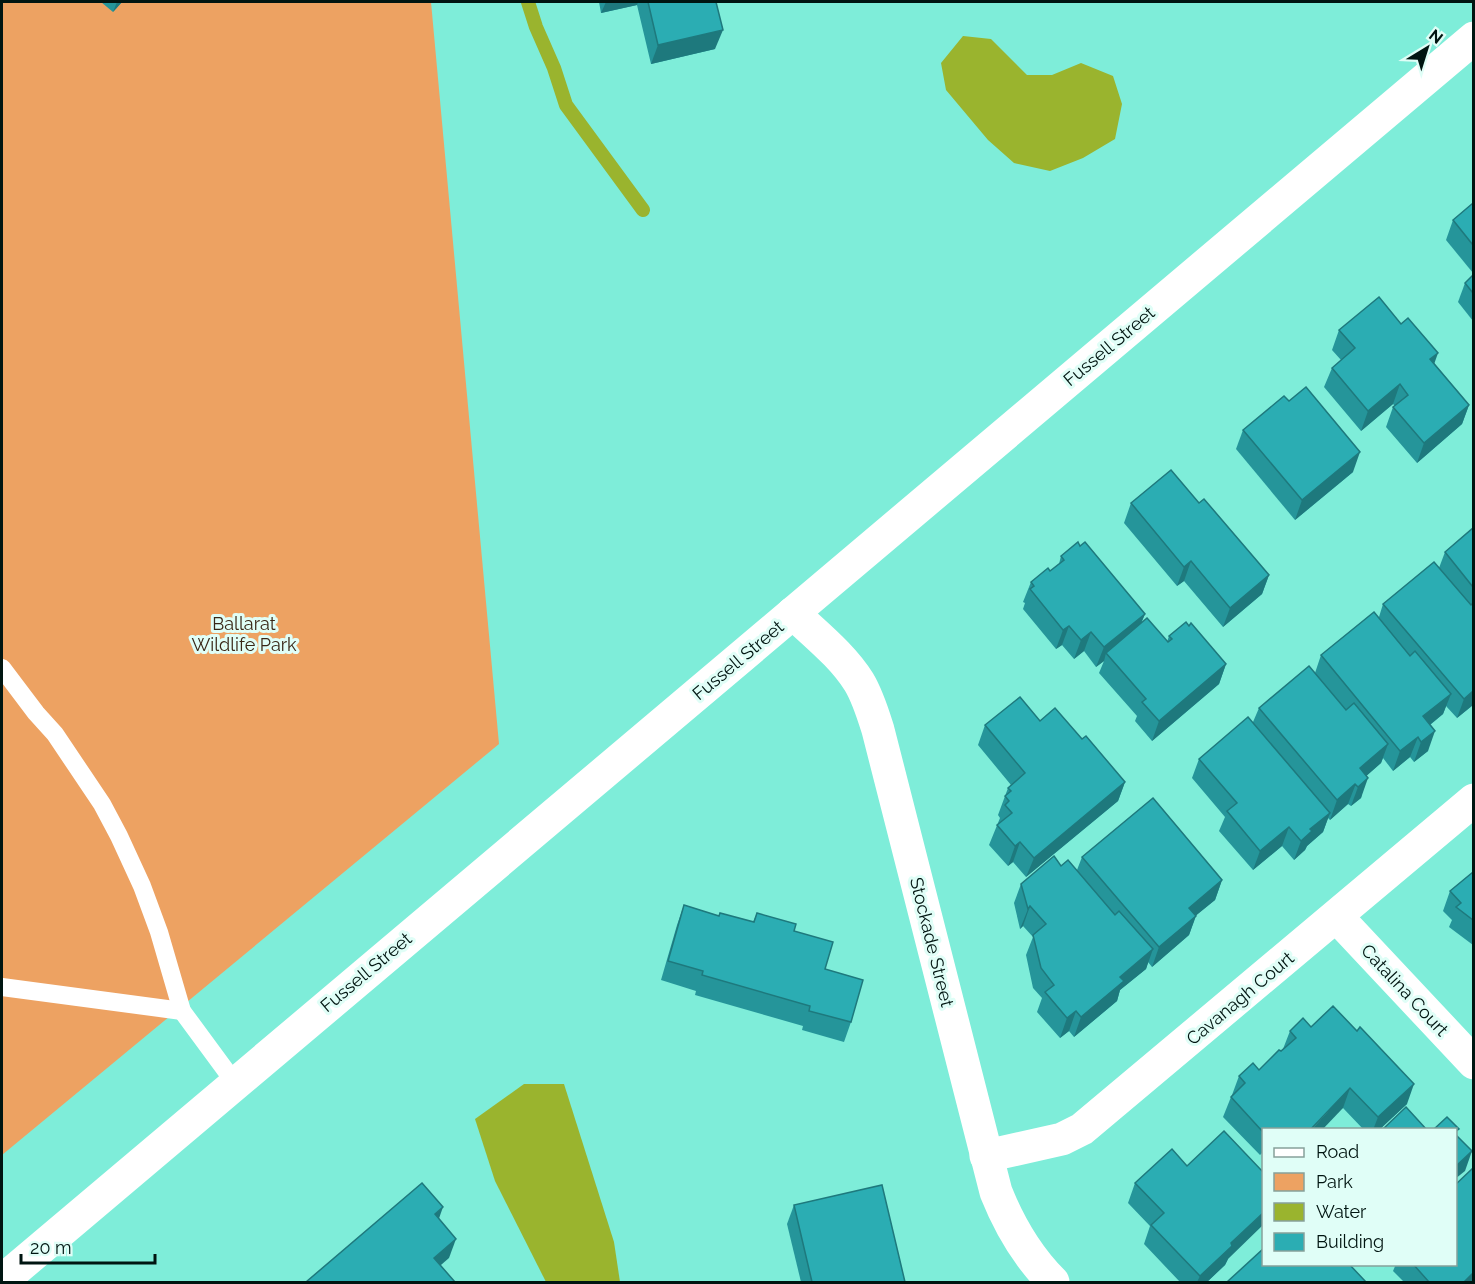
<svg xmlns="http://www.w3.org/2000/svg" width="1475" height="1284" font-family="Raleway,sans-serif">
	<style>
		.green { fill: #eda262 }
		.water { fill: #9ab42e }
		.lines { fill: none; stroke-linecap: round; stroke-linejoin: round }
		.stream { stroke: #9ab42e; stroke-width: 14 }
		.lane { stroke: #fff; stroke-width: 18 }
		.street { stroke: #fff; stroke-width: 33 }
		.secondary { stroke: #fff; stroke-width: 33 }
		.wall { fill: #25959a }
		.shaded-wall { fill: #1e797d }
		.building { fill: #2badb3; stroke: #1e797d; stroke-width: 1.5 }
		.labels { text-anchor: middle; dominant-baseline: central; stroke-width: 6; stroke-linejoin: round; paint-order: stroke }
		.street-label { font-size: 18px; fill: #001511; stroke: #e0fef7 }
		.park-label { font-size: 18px; fill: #392717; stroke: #e0fef7 }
	</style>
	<rect width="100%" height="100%" fill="#7eedd9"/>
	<path class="green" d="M2 2H431L499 744 2 1155Z"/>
	<g class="water">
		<path d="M963 36 991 39 1027 75H1052L1081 63 1113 76 1122 104 1115 139 1083 158 1050 171 1014 163 988 140 946 90 941 63Z"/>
		<path d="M524 1084H564L614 1242 620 1282H546L495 1181 475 1119Z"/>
	</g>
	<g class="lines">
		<path class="stream" d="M528 2 536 27 554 68 566 105 643 210"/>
		<g class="lane">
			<path d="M2 668 36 713 55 734 102 804 119 836 142 886 159 932 182 1011 235 1083"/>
			<path d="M2 987 182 1011"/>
		</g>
		<g class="street">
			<path d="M793 613C816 635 842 655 859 682 868 697 873 714 878 730L996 1192C1010 1227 1027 1256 1053 1282"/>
			<path d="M1337 917 1474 1063"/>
			<path d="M986 1156 1062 1139 1082 1129 1474 800"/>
		</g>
		<path class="secondary" d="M2 1281 1474 38"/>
	</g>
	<g class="wall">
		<path d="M101 2H122L113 12Z"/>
		<path d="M599 2H716L715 49 651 64 637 5 601 13Z"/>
		<path d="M1473 203V273L1446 240 1453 220Z"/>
		<path d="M1473 275V321L1458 302 1465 283Z"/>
		<path d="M1339 330 1434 363 1469 405 1462 424 1417 463 1386 427 1393 407 1395 406 1393 404 1361 431 1324 387 1332 368 1341 360 1332 350Z"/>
		<path d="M1243 430 1353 472 1295 520 1236 449Z"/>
		<path d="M1131 503H1199L1269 575 1262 594 1223 627 1184 581 1177 586 1124 523Z"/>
		<path d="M1473 528V705L1457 718 1446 706 1443 714 1430 725 1428 751 1414 762 1410 757 1393 771 1383 758 1381 763 1366 776 1361 798 1351 806 1348 804 1330 820 1328 818 1323 832 1307 846 1305 850 1294 860 1282 846 1253 870 1219 831 1225 817 1192 778 1199 759 1253 722 1259 708 1315 673 1321 655 1379 617 1383 604 1439 568 1445 552Z"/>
		<path d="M1080 546 1145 614 1141 623 1167 642 1169 636 1189 626 1226 664 1219 684 1152 741 1135 721 1137 716 1099 673 1104 661 1096 667 1084 651 1074 659 1062 645 1056 649 1023 609 1025 603 1023 602 1031 582 1050 571 1059 564 1061 556Z"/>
		<path d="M1040 721 1082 739 1125 782 1118 801 1026 877 1013 862 1008 866 989 845 1000 818 998 815 1008 788 1011 785 978 745 985 725Z"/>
		<path d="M1082 857 1222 880 1215 900 1196 915 1189 935 1152 967 1148 962 1146 969 1120 990 1117 1001 1074 1037 1069 1031 1060 1038 1037 1012 1042 998 1033 988 1026 955 1033 937 1023 926 1020 929 1014 903 1021 884 1061 866 1077 870Z"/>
		<path d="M1473 872V945L1449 927 1452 920 1443 911 1450 891Z"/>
		<path d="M684 905 719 916 753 922 757 913 794 931 825 969 851 1022 844 1042 802 1030 803 1026 695 995 696 991 661 980 677 925Z"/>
		<path d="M1311 1027 1407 1104 1379 1130H1364L1343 1108 1263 1130V1152L1260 1155 1223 1117 1231 1097 1232 1095 1239 1076 1259 1070 1283 1049 1290 1031Z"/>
		<path d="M1135 1183 1228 1259 1225 1265 1207 1282H1180L1144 1244 1150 1226 1128 1203Z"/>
		<path d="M794 1205 905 1282H801L787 1224Z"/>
		<path d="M1396 1264H1455L1473 1282H1404L1393 1271Z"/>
	</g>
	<g class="shaded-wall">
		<path d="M117 2H122L113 12Z"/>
		<path d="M606 2H638L637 5 601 13Z"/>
		<path d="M723 30 715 49 651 64 658 45Z"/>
		<path d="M1438 353 1431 373 1430 359Z"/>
		<path d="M1400 384 1393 404 1361 431 1368 411Z"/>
		<path d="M1469 405 1462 424 1417 463 1424 443Z"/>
		<path d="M1360 452 1353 472 1295 520 1302 500Z"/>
		<path d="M1191 561 1184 581 1177 586 1184 567Z"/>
		<path d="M1269 575 1262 594 1223 627 1230 608Z"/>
		<path d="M1145 614 1137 633 1106 653 1104 661 1096 667 1104 647Z"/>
		<path d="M1069 626 1062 645 1056 649 1063 630Z"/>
		<path d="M1091 632 1084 651 1074 659 1081 640Z"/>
		<path d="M1226 664 1219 684 1152 741 1159 721Z"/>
		<path d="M1473 691V705L1457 718 1464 699Z"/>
		<path d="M1451 694 1443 714 1416 736 1423 716Z"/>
		<path d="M1435 731 1428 751 1414 762 1421 742Z"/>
		<path d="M1418 737 1410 757 1393 771 1400 751Z"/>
		<path d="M1388 744 1381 763 1355 786 1348 804 1330 820 1337 800 1360 768Z"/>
		<path d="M1368 778 1361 798 1351 806 1358 787Z"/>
		<path d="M1125 782 1118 801 1026 877 1034 858Z"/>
		<path d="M1330 813 1323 832 1307 846 1305 850 1294 860 1301 841 1310 829Z"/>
		<path d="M1289 827 1282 846 1253 870 1260 851Z"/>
		<path d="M1020 842 1013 862 1008 866 1015 846Z"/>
		<path d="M1222 880 1215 900 1182 927 1189 908Z"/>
		<path d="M1030 906 1023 926 1020 929 1028 909Z"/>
		<path d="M1196 916 1189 935 1152 967 1159 947Z"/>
		<path d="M1153 949 1146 969 1120 990 1117 1001 1074 1037 1081 1017 1120 977Z"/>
		<path d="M1076 1011 1069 1031 1060 1038 1067 1018Z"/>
		<path d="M1414 1084 1407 1104 1379 1130H1373L1378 1117Z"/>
		<path d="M1350 1088 1343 1108 1322 1130H1311Z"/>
		<path d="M1472 1151 1465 1171 1455 1179V1167Z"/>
		<path d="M443 1207 436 1227 435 1214Z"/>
		<path d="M1263 1213V1225L1228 1259 1225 1265 1207 1282H1197L1200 1276 1231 1243Z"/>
		<path d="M456 1239 449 1258 426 1278 434 1258Z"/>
		<path d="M1473 1273V1282H1464Z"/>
	</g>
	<g class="building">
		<path d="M648 2H716L723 30 658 45Z"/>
		<path d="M1473 203V245L1453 220Z"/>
		<path d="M1473 275V293L1465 283Z"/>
		<path d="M1379 297 1401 324 1408 318 1438 353 1430 359 1469 405 1424 443 1393 407 1408 395 1400 384 1368 411 1332 368 1355 348 1339 330Z"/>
		<path d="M1306 387 1360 452 1302 500 1243 430 1284 396 1289 401Z"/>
		<path d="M1171 470 1199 503 1204 499 1269 575 1230 608 1191 561 1184 567 1131 503Z"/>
		<path d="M1473 528V587L1445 552Z"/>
		<path d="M1078 542 1080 546 1085 542 1145 614 1104 647 1091 632 1081 640 1069 626 1063 630 1030 589 1034 586 1031 582 1048 568 1050 571 1064 560 1061 556Z"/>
		<path d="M1434 562 1471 605 1473 603V691L1464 699 1383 604Z"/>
		<path d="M1374 612 1410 656 1415 651 1451 694 1423 716 1435 731 1421 742 1418 737 1400 751 1321 655Z"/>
		<path d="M1147 618 1168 642 1172 639 1169 636 1186 622 1189 626 1191 623 1226 664 1159 721 1142 702 1146 699 1106 653Z"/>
		<path d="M1309 666 1346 710 1354 703 1388 744 1360 768 1368 778 1358 787 1355 784 1337 800 1259 708Z"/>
		<path d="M1020 697 1040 721 1055 708 1082 739 1086 736 1125 782 1034 858 1020 842 1015 846 997 825 1012 813 1005 805 1009 801 1005 796 1011 791 1008 788 1025 773 985 725Z"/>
		<path d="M1248 717 1330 813 1310 829 1312 831 1301 841 1289 827 1260 851 1227 811 1237 803 1199 759Z"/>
		<path d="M1153 798 1222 880 1189 908 1196 916 1159 947 1082 857Z"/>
		<path d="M1054 856 1061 866 1068 860 1115 915 1119 911 1153 949 1120 977 1124 981 1081 1017 1076 1011 1067 1018 1045 992 1054 985 1041 968 1033 935 1046 924 1030 906 1028 909 1021 884Z"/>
		<path d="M1473 872V920L1456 907 1461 903 1450 891Z"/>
		<path d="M684 905 719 916 720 913 754 922 757 913 796 924 794 931 833 942 825 969 863 980 851 1022 809 1011 810 1006 702 975 703 971 668 961Z"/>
		<path d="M1333 1006 1357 1031 1360 1027 1414 1084 1378 1117 1350 1088 1312 1128 1313 1130H1263V1132L1231 1097 1245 1083 1239 1076 1253 1063 1259 1070 1279 1050 1281 1051 1296 1038 1290 1031 1303 1018 1311 1027Z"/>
		<path d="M1406 1107 1427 1130H1382Z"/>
		<path d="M1447 1117 1459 1129 1455 1132V1130H1433Z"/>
		<path d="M1224 1131 1263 1172V1213L1231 1243 1232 1246 1200 1276 1151 1225 1164 1213 1135 1183 1172 1149 1187 1166Z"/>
		<path d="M1455 1134 1472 1151 1455 1167Z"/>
		<path d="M1473 1168V1273L1464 1282H1429L1413 1264H1455V1185Z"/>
		<path d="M422 1183 443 1207 435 1214 456 1239 434 1258 455 1282H306Z"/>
		<path d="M882 1185 905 1282H812L794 1205Z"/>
		<path d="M1263 1249V1264H1349L1366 1282H1227Z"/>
	</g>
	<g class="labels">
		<g class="street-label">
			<text transform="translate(1109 346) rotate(-40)">Fussell Street</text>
			<text transform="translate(738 660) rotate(-40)">Fussell Street</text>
			<text transform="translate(932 942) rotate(76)">Stockade Street</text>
			<text transform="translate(366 972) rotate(-40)">Fussell Street</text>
			<text transform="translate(1405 990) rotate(47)">Catalina Court</text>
			<text transform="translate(1240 998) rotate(-40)">Cavanagh Court</text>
		</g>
		<g class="park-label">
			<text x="244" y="623">Ballarat<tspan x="244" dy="21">Wildlife Park</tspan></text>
		</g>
	</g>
	<rect width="1475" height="1284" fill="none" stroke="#001511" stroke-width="6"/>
	<rect x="1262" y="1128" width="195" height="138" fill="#e0fef7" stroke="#86a19b" stroke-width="1.5"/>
	<rect x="1274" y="1148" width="30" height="9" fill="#ffffff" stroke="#86a19b" stroke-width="1.5"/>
	<text x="1316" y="1158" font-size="18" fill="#001511">Road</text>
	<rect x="1274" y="1173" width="30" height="18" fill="#eda262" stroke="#86a19b" stroke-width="1.5"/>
	<text x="1316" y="1188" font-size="18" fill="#001511">Park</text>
	<rect x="1274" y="1203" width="30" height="18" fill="#9ab42e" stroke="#86a19b" stroke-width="1.5"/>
	<text x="1316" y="1218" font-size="18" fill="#001511">Water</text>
	<rect x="1274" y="1233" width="30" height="18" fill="#2badb3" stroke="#86a19b" stroke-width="1.5"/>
	<text x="1316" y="1248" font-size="18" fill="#001511">Building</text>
	<g transform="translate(1427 48) rotate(38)" stroke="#e0fef7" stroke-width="4.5" paint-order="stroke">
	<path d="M0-4.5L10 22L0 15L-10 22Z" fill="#001511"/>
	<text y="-9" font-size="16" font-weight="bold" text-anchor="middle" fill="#001511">N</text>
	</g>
	<path d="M21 1254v9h134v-9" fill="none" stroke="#001511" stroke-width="3"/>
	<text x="30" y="1254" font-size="18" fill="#001511" stroke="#e0fef7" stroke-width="4.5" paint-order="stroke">20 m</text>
</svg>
